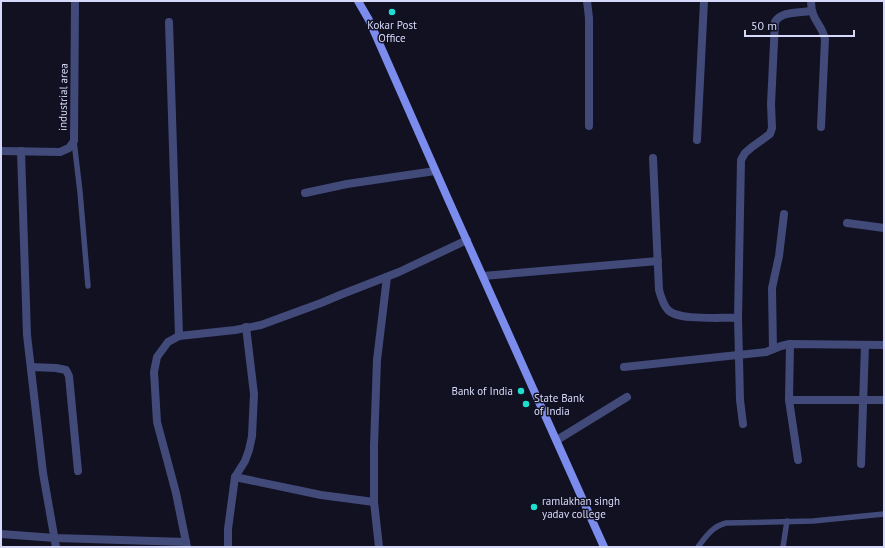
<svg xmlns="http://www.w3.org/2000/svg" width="885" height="548" font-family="'PT Sans',sans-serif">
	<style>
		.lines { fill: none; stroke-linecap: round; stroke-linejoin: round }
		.lane { stroke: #424a7a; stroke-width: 5.5 }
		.street { stroke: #424a7a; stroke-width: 8 }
		.secondary { stroke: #7b8ced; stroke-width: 8 }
		.poi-dot { fill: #1eded0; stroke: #112; stroke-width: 1.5 }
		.labels { text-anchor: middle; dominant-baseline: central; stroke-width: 3; stroke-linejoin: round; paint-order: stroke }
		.poi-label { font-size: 11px; fill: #d7d9fa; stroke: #112; text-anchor: start }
		.street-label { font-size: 11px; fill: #d7d9fa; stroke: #112 }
	</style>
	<rect width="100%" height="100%" fill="#112"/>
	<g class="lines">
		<g class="lane">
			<path d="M74 141 80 192 88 286"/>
			<path d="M698 547C706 536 713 526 726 523L813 521 884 514"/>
			<path d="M783 547 787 521"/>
		</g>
		<g class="street">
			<path d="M587 1 589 18V126"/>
			<path d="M811 1C811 21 821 22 825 39L821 127"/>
			<path d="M169 22 179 336"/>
			<path d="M697 140 704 1"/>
			<path d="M1 151 60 152 69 148 74 141 75 1"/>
			<path d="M21 151 27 335 43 473 56 547"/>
			<path d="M653 158 659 290C661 297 663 305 668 310 678 321 723 317 738 318"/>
			<path d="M305 193 347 184 435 171"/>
			<path d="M847 223 884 228"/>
			<path d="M483 276 658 261"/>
			<path d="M790 344 789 400 798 460"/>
			<path d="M773 349 772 288 779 256 784 214"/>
			<path d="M31 367 56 368 66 370 69 376 78 471"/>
			<path d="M624 367 766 352 781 346 790 344 884 345"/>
			<path d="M789 400H884"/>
			<path d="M743 424 740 400 738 318 741 160 745 153 752 147 770 134 772 128 771 104 775 22C781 11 799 13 811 11"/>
			<path d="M557 440 627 397"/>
			<path d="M861 464 865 345"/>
			<path d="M235 477 321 495 374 502"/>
			<path d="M1 534 55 538 186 542"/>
			<path d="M187 547 176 493 157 422 154 372 157 357 168 342 179 336 235 330 261 325 321 303 340 295 399 272 467 240"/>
			<path d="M228 547V529L235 477 245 461 249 450 252 436 254 394 246 327"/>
			<path d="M379 547 374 502V446L377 360 387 277"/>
		</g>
		<path class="secondary" d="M358 1 369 20 448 199 604 547"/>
	</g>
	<g class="poi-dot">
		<circle cx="392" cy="12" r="4"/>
		<circle cx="521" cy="391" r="4"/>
		<circle cx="526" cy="404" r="4"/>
		<circle cx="534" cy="507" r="4"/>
	</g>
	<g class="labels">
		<g class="poi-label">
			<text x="392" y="25" text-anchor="middle">Kokar Post<tspan x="392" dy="13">Office</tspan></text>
			<text x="513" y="391" text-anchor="end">Bank of India</text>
			<text x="534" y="398">State Bank<tspan x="534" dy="13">of India</tspan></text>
			<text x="542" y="501">ramlakhan singh<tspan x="542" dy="13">yadav college</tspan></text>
		</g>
		<g class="street-label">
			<text transform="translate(63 97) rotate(-89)">industrial area</text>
		</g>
	</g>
	<rect width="885" height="548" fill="none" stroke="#d7d9fa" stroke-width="4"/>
	<path d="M745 30v6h109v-6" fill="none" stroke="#d7d9fa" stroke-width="2"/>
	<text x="751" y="30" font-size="12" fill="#d7d9fa" stroke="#111122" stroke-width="3" paint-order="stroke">50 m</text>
</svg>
